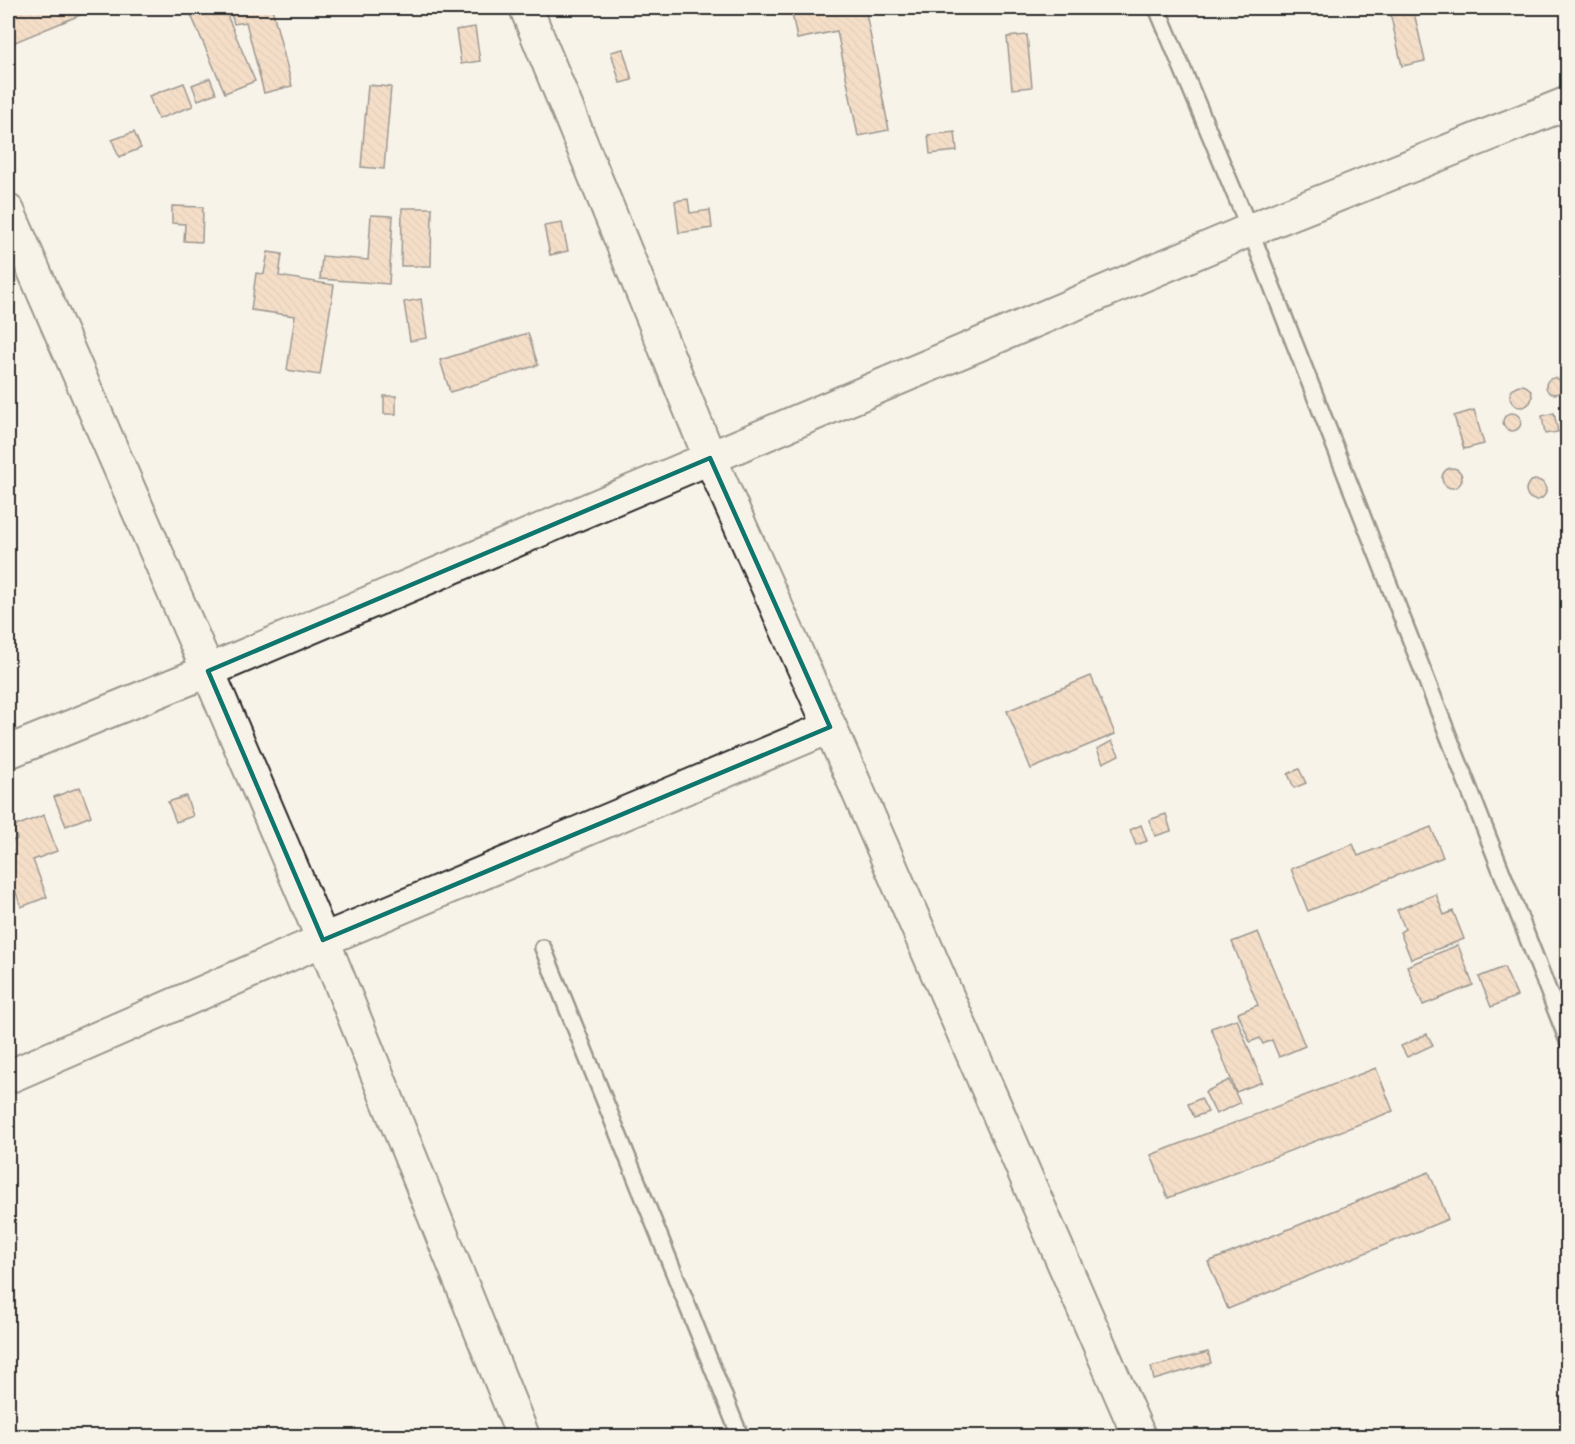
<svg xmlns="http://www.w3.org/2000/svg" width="1575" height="1444" font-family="'Balsamiq Sans',sans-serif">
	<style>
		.building { fill: url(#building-back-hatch); stroke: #2b2b2b; stroke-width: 1.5 }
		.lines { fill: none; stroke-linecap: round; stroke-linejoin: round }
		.service-casing { stroke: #2b2b2b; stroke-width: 20 }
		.minor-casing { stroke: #2b2b2b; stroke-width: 36 }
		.service { stroke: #f7f3e8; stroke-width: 15 }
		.minor { stroke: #f7f3e8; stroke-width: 32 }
		.marked { fill: none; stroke: #0f766e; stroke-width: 4.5; stroke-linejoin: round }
	</style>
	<defs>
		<pattern id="building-back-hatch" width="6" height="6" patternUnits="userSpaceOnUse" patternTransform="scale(1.5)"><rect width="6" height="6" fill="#f1c5a0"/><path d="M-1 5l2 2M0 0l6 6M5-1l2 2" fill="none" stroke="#cfa98a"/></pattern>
	</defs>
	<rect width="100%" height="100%" fill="#f7f3e8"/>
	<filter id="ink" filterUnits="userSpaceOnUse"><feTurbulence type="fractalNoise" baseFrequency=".0167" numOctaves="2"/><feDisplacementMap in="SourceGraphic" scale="12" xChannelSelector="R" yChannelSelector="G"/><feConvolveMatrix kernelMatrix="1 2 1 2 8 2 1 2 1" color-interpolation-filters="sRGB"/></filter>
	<g filter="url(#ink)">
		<g class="building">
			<path d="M8 8H97L8 45Z"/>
			<path d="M188 8H224L255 81 225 93Z"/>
			<path d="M259 8H272L292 86 264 93 246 22 234 24 231 14Z"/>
			<path d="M791 8H865L889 130 858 136 837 31 797 39Z"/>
			<path d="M1389 8H1413L1425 61 1402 66Z"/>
			<path d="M475 27 480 61 461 64 456 30Z"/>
			<path d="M1027 35 1032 87 1012 89 1007 37Z"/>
			<path d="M623 49 632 80 620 83 611 52Z"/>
			<path d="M210 78 216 93 198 100 192 85Z"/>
			<path d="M184 83 193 106 158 119 149 96Z"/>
			<path d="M368 85 391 87 384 169 361 167Z"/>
			<path d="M134 132 141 148 119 157 112 140Z"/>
			<path d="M955 132 957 151 930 154 928 135Z"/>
			<path d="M688 199 690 213 710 210 712 228 679 233 675 201Z"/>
			<path d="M172 206 203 207 202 242 184 241 185 224 172 223Z"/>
			<path d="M402 208H432L431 266H401Z"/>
			<path d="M371 215 393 216 389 284 320 279 322 256 368 260Z"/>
			<path d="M562 223 568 251 550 255 544 226Z"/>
			<path d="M268 252 282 254 279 276 334 285 320 375 287 370 295 316 251 310 256 273 264 274Z"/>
			<path d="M421 299 427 338 410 341 404 302Z"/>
			<path d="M528 333 538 365 450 392 440 360Z"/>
			<circle cx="1554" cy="386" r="8"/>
			<circle cx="1521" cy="396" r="11"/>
			<rect x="384" y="396" width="12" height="18"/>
			<path d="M1474 410 1484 444 1464 449 1454 416Z"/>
			<circle cx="1512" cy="422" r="9"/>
			<path d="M1554 413 1558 432 1545 434 1542 416Z"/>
			<circle cx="1452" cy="478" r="10"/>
			<circle cx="1536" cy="490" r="10"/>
			<rect x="1563" y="495" width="5" height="19"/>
			<path d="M1091 676 1115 734 1031 769 1007 711Z"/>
			<path d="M1112 741 1119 755 1103 763 1097 749Z"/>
			<path d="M1299 769 1306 783 1294 788 1288 774Z"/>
			<path d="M80 787 91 816 66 826 54 797Z"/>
			<path d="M186 796 193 816 176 822 168 802Z"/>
			<path d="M1166 814 1171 831 1155 836 1149 820Z"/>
			<path d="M44 815 57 851 33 860 47 897 21 907 8 869V842L17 839 13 827Z"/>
			<path d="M1141 825 1147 841 1136 845 1130 830Z"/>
			<path d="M1431 827 1443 857 1308 911 1291 869 1353 844 1358 856Z"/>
			<path d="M1436 894 1444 915 1453 911 1464 939 1411 959 1400 932 1405 929 1397 910Z"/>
			<path d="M1258 932 1305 1046 1279 1057 1272 1040 1263 1044 1260 1038 1250 1042 1238 1013 1258 1005 1232 942Z"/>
			<path d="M1458 945 1473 985 1423 1005 1407 966Z"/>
			<path d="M1504 967 1517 996 1491 1007 1479 977Z"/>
			<path d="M1237 1019 1262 1082 1236 1092 1211 1028Z"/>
			<path d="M1427 1034 1433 1045 1407 1057 1401 1046Z"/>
			<path d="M1376 1068 1393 1111 1168 1198 1151 1155Z"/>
			<path d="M1229 1080 1240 1103 1216 1114 1205 1092Z"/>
			<path d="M1201 1098 1208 1112 1194 1117 1188 1104Z"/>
			<path d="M1429 1172 1448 1219 1228 1309 1208 1262Z"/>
			<path d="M1208 1352 1211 1363 1154 1380 1151 1367Z"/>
		</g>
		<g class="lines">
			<defs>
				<g id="service">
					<path d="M1157 8 1250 230 1568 1041"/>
					<path d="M543 948 740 1436"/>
				</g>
				<g id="minor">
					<path d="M526 8 710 458 830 727 1139 1436"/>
					<path d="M8 211 208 671 323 940 523 1436"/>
					<path d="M8 752 208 671 710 458 1250 230 1568 103"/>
					<path d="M8 1077 323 940 830 727"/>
				</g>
			</defs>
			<use href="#service" class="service-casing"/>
			<use href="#minor" class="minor-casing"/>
			<use href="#service" class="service"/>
			<use href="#minor" class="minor"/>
		</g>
	</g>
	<path d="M0 0H1575V1444H0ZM710 458 830 727 323 940 208 671Z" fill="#f7f3e8" fill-opacity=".55" fill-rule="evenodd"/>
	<path class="marked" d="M710 458 830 727 323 940 208 671Z"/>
	<rect width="1575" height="1444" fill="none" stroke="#f7f3e8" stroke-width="30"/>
	<rect x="15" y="15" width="1545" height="1414" fill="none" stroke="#2b2b2b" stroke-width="2" filter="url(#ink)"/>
</svg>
